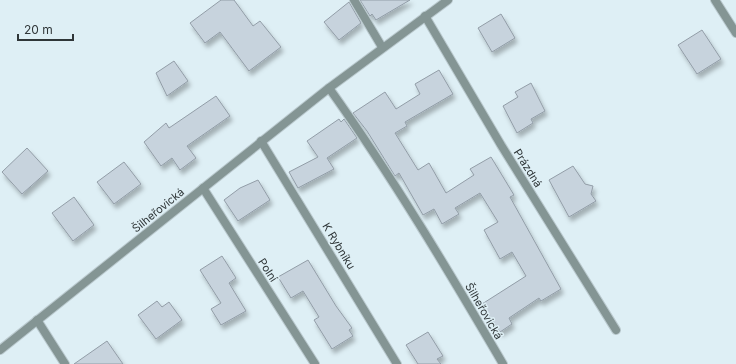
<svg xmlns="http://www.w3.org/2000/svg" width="736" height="364" font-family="Inter,sans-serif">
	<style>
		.building { fill: #c7d3dd; stroke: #929da7; filter: url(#shadow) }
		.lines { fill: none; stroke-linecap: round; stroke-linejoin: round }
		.service-casing { stroke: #bbcacf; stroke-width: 10 }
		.minor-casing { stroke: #bbcacf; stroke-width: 10 }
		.tertiary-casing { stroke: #bbcacf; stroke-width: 10 }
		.service { stroke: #849594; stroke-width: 8 }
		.minor { stroke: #849594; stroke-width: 8 }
		.tertiary { stroke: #849594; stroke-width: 8 }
		.labels { text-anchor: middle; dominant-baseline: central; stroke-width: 3; stroke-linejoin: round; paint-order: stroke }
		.street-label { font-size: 11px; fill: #2f3638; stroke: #deeff5 }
	</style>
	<defs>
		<filter id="shadow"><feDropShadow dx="2.5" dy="4.5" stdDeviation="2" flood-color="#0004"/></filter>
	</defs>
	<rect width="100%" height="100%" fill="#deeff5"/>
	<g class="building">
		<path d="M221 0H234L253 26 260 21 281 47 249 71 220 32 205 43 190 23Z"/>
		<path d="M360 0H410L376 20 372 14 370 16Z"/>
		<path d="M349 2 361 23 339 40 324 22Z"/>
		<path d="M501 14 515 38 492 52 478 28Z"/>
		<path d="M702 30 721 59 697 74 678 45Z"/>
		<path d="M174 61 188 81 167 96 156 73Z"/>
		<path d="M439 70 453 94 405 122 407 126 395 133 418 170 429 163 446 193 474 175 470 169 491 157 514 195 510 197 561 289 541 301 539 298 509 318 512 324 500 332 482 304 526 276 512 252 500 259 484 230 498 222 480 193 455 208 459 214 442 224 434 209 423 215 399 173 395 176 367 131 353 113 385 92 396 109 420 94 415 84Z"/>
		<path d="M531 83 545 111 531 119 533 123 517 133 503 106 518 97 515 92Z"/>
		<path d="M216 96 230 116 187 146 196 158 180 170 172 158 161 166 144 142 166 123 169 128Z"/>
		<path d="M339 119 341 122 344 119 357 138 327 158 334 169 298 188 289 172 318 157 307 141Z"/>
		<path d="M27 148 48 171 22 194 2 172Z"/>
		<path d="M124 162 141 184 114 204 97 182Z"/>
		<path d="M573 166 585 184 593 186 591 194 596 201 569 217 549 180Z"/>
		<path d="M258 180 270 200 238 221 224 200 240 188Z"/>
		<path d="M74 197 94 225 73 241 52 213Z"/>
		<path d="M222 256 236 278 229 283 246 311 221 325 211 309 221 303 200 270Z"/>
		<path d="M308 260 336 306 352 328 349 330 353 336 332 349 314 320 319 317 303 291 291 298 278 277Z"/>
		<path d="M157 301 162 307 169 302 182 320 156 339 138 315Z"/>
		<path d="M428 332 443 356 437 359 441 364H418L406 345Z"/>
		<path d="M107 341 123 364H74Z"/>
	</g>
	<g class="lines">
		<defs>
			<path id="service" d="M354 0 382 47"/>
			<g id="minor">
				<path d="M715 0 736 33"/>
				<path d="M425 16 501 145 616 330"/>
				<path d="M329 88C392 176 448 270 503 364"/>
				<path d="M261 141 397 364"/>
				<path d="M203 188 315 364"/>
				<path d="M37 320 65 364"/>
			</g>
			<path id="tertiary" d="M0 350 329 88 448 0"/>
		</defs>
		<use href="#service" class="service-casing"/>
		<use href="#minor" class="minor-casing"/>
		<use href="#tertiary" class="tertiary-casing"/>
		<use href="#service" class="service"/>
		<use href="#minor" class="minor"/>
		<use href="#tertiary" class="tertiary"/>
	</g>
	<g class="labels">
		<g class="street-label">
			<text transform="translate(528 168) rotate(58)">Prázdná</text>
			<text transform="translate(158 210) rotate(-39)">Šilheřovická</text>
			<text transform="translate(339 246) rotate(59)">K Rybníku</text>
			<text transform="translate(268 270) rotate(57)">Polní</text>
			<text transform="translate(484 311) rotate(60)">Šilheřovická</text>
		</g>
	</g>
	<path d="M18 34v6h55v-6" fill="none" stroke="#2f3638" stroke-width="2"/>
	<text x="24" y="34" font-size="12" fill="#2f3638" stroke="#deeff5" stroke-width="3" paint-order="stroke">20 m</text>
</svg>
